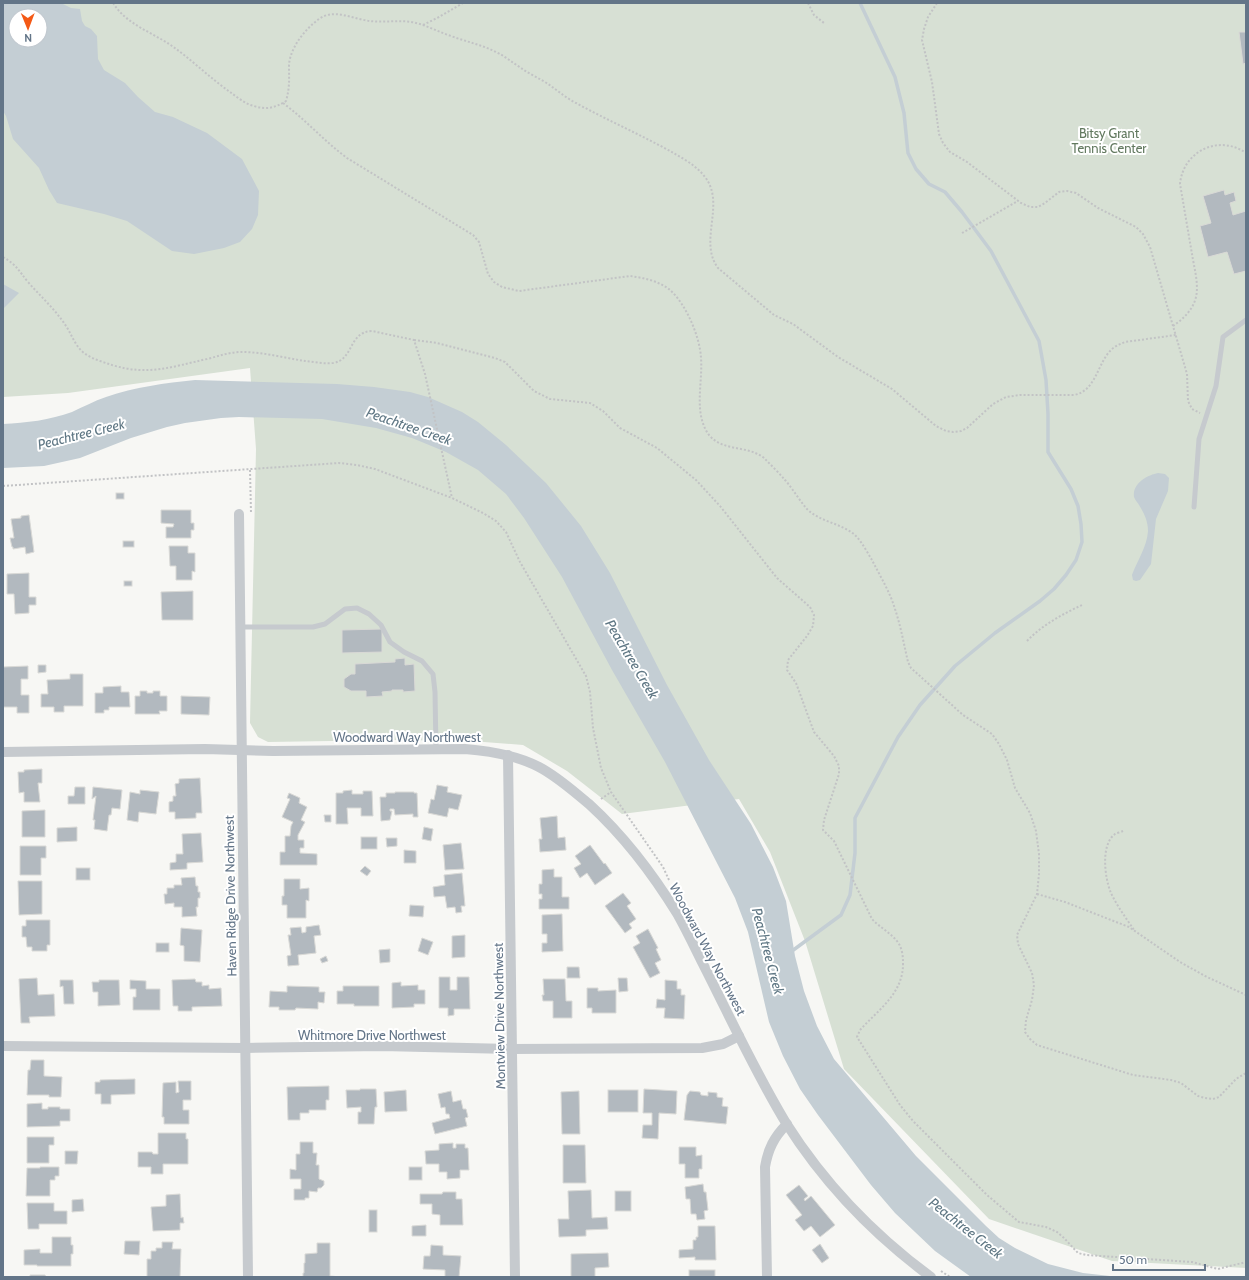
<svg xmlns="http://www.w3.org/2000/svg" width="1249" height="1280" font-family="Cabin,sans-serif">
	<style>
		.green { fill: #d7e0d4; fill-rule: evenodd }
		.water { fill: #c4ced4; fill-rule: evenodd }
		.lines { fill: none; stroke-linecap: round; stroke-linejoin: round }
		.stream { stroke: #c4ced4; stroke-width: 3.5 }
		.building { fill: #b2b9bf; stroke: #d9d9d6 }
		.path { stroke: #c2c3c5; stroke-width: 2; stroke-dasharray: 2 2; stroke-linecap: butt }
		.lane { stroke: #c6cace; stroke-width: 5 }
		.street { stroke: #c6cace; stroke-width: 10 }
		.labels { text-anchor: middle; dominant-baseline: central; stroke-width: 4; stroke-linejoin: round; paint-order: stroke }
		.park-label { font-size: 13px; fill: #62795f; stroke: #fff }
		.street-label { font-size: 13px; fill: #637588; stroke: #fff }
		.water-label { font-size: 14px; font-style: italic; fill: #5f7784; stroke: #fff }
	</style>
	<rect width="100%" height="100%" fill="#f7f7f4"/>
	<path class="green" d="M3 3H1246V1268L1112 1261 989 1219 844 1069 805 941 770 852 739 799 622 814 567 771 523 745 471 741 394 740 268 742 258 737 250 723 256 449 250 368 68 393 3 397ZM16 16H40V40H16Z"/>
	<g class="water">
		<path d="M3 3H61L71 8 80 9 82 21 85 26 91 29 97 36 98 59 104 70 125 83 138 97 155 112 173 117 207 133 242 159 259 191 258 215 252 229 240 242 224 248 194 254 172 251 127 221 104 214 57 203 49 190 39 168 13 139 6 116 3 111ZM16 16H40V40H16Z"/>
		<path d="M3 284 19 293 3 309Z"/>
		<path d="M195 380 337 384 374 387 410 392 428 397 462 412 478 422 506 445 546 483 581 526 610 573 667 685 709 760 751 824 773 867 786 901 795 956 804 991 817 1026 834 1059 916 1156 986 1226 999 1238 1015 1248 1048 1264 1083 1273 1119 1277H971L935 1251 895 1213 871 1185 818 1115 800 1089 783 1056 769 1022 748 932 735 898 665 762 612 670 562 577 524 518 506 494 478 470 446 452 412 438 376 428 322 419 239 417 221 418 185 423 167 427 131 438 80 458 44 466 3 468V424C26 423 50 420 72 412 83 407 94 401 106 397 135 387 165 383 195 380Z"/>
		<path d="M1158 473 1165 474 1169 478 1168 491 1156 519 1151 564 1140 580 1136 581 1133 580 1132 575C1137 561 1147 547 1148 531 1148 521 1144 513 1139 505 1138 503 1135 500 1134 497 1132 483 1148 475 1158 473Z"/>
	</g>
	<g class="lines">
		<path class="stream" d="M792 951 841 915 850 895 855 853V818L898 737 920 705 955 666 995 633 1040 601 1054 589 1066 575 1076 560 1082 542 1081 524 1078 506 1071 489 1048 452V414L1046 380 1039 341 991 251 962 212 945 192 929 184 916 169 908 153 904 113 895 77 860 3"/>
	</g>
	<g class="building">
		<path d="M1239 32H1246V63L1243 64Z"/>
		<path d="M1224 190 1225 195 1234 192 1236 201 1230 203 1233 215 1246 211V271L1234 274 1227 252 1208 257 1200 226 1211 223 1203 196Z"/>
		<rect x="116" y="493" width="8" height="6"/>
		<path d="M161 510H191V523H194V530H191V538H166V527H173L174 524 161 523Z"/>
		<path d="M29 515 34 552 26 554 25 547 13 549V547H12L10 538H14L11 519 21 518V516Z"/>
		<rect x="123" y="541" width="11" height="6"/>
		<path d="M169 546H188V553H195V572L192 571V580H176V566H170Z"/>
		<path d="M29 573V597H36V605H29V613L15 614 14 594H7V574Z"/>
		<rect x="124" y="581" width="8" height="5"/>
		<path d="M193 591V620H162L161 592Z"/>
		<path d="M382 629V652L342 653V630Z"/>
		<path d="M405 658V665L414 664 415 691 403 692V690H392V691L382 692 383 696 366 697V691H351L344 687V679L351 674H355V664L395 662V659Z"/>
		<path d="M38 665H46V672L38 673Z"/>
		<path d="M28 666V679H21V695H29V713H17V707H3V667Z"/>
		<path d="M70 674H83V706H64V712H54V707H41V694H48L47 680 70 679Z"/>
		<path d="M121 686V692H129L130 707H109V710H104V713H95V693H103V687Z"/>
		<path d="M140 691H147V693H153V691H160V696H167V711H159L160 714H135V696H140Z"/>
		<path d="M181 696 210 697 209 715 181 714Z"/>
		<path d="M42 769V783H38L40 802H24V792L19 793 18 772H24V770Z"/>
		<path d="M200 778 202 813H196V818L175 819V812H169V802L173 801V796H176L175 784 179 783V779Z"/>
		<path d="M437 785 448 787 447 792 462 795 458 810 449 808 447 817 428 813 431 799 434 800Z"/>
		<path d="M75 787H85V804H68V796H74Z"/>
		<path d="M93 787 122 790 120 809 112 808 111 815H109L107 831 94 829 95 820H93L96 796 92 799Z"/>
		<path d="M140 790 159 792 156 814 139 812 138 822 127 820 130 792 140 794Z"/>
		<path d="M352 790V794H363V791H372L373 816H361V808H347L348 824H336V793H343V791Z"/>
		<path d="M395 792H414V793H417L418 817H413V814L395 815 394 809H390V811H392L390 820 381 821 380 797H386V793H395Z"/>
		<path d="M289 793 300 798 299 803 307 807 301 820 305 822 298 835V840H304V848H300V853L317 854V865H280V852H285V836H290L291 826 293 822 282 817 290 799 287 798Z"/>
		<path d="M45 810V837H22V811Z"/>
		<path d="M324 815H331V822H325Z"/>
		<path d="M557 816 558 838 565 837 566 850 540 852 539 839H542L540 818Z"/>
		<path d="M77 827V841L57 842V828Z"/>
		<path d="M424 827 433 829 431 841 422 839Z"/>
		<path d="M201 833 203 862 187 863V869L170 870V863L176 862V854H183L182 834Z"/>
		<rect x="361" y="837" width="16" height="12"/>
		<path d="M386 838H397V846L387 847Z"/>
		<path d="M461 843 464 869 445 870 443 845Z"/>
		<path d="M590 845 604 864 605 863 612 873 595 885 587 873 580 878 574 868 581 864 575 856Z"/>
		<path d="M20 846H46V858H41V875H20Z"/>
		<path d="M404 850 416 851V863H404Z"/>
		<path d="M365 866 371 871 367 876 360 871Z"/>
		<rect x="76" y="868" width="14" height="12"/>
		<path d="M554 869V877H562V897H569V909H539V899H542V894H539V884H542V870Z"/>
		<path d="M462 873 465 906H461L462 912 456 913 455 907 447 908 445 896 434 897 433 887 445 885 444 875Z"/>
		<path d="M195 877 196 886H198V892H200V898H198V907H196L197 916 182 917V907H174V903L165 904 164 894H167V888H174V885H182L181 878Z"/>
		<path d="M284 879H300V889L309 888V901L306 900V918H287V905H282V896H284Z"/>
		<path d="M18 881H42V914L19 915Z"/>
		<path d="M623 893 631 903 627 906 636 919 629 924 632 928 625 933 605 906Z"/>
		<path d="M410 905 424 906 423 917 409 916Z"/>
		<path d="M562 914 563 951 542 952V943H547V934H542V915Z"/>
		<path d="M26 920H50V945H47V951H32V947H27L26 937H22V926H26Z"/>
		<path d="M319 925 321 935 314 936 316 953 298 955 299 965 288 966 287 956 291 955 288 935H291L290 928 301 927 302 933 306 932V927Z"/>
		<path d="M181 928 202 930 200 962 184 961V946L180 945Z"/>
		<path d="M648 929 658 948 656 949 661 960 655 963 660 973 650 978 633 947 640 943 636 936Z"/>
		<path d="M465 935V957L452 958V936Z"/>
		<path d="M422 938 433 942 428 955 418 951Z"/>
		<rect x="156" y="943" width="13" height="9"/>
		<path d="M390 949V962L380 963 379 950Z"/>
		<path d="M326 956 328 961 322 963 320 959Z"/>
		<path d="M567 967H579L580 978H567Z"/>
		<path d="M439 977H450V990H457V977H469L470 1009H454V1015L448 1016V1008H439Z"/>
		<path d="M37 978 38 995 54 994 55 1016 29 1017 30 1023H21L19 979Z"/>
		<path d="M618 978H627L628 991 619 992Z"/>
		<path d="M195 979 196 982H202V986L209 985V989L221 988 222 1006 192 1007V1011H178V1006H173L172 980Z"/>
		<path d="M543 979H565L566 1001H572V1018H553V1001H543L542 995H544Z"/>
		<path d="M60 980H73L74 1004H64L63 986 60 987Z"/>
		<path d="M99 980H119L120 1005 98 1006V992H93L92 982H99Z"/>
		<path d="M130 980 146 981V989H160V1010H133V997H136V989H130Z"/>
		<path d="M665 980 677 981V989H681V995H685L684 1019 664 1018 665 1008H656L657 999 665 1000Z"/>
		<path d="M401 982V986L418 985V990H425V1004H414V1007L392 1008V983Z"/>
		<path d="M287 986 319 987V992H325L324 1003 318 1002V1009L296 1008 295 1010H279V1007H269L270 991 287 992Z"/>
		<path d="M343 986H379V1006H354V1004H337V991H343Z"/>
		<path d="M587 988H598V991L616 990V1013H592V1008H587Z"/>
		<path d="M31 1060H44V1076L62 1077 61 1097H49V1095H27L28 1070H30Z"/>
		<path d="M135 1079V1094L111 1095V1104H101V1094H95V1082H100V1080Z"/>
		<path d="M178 1081H191V1100H183V1110H189V1124H164V1117H162L163 1083 176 1082V1093L179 1092Z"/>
		<path d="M329 1086V1100H326V1110H309V1113H300V1120H288L287 1087Z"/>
		<path d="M360 1089H376L377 1107H375L374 1124H358V1112H361V1107L347 1108 346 1090H360Z"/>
		<path d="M644 1089 677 1091 676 1114 659 1113 658 1139 642 1138 643 1125H652V1113H643Z"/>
		<path d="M406 1090 407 1111 385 1112 384 1092Z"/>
		<rect x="608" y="1090" width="30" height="22"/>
		<path d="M451 1091 453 1102 461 1100 463 1109H466L468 1117 465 1118 467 1126 435 1134 432 1123 450 1118 449 1114H446L445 1107 441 1108 438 1094Z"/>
		<path d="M579 1091 580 1134H562L561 1092Z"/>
		<path d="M690 1091 700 1092 701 1095 708 1096V1092L717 1093V1097L723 1098 722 1106 728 1107 726 1124 684 1120 687 1095Z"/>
		<path d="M42 1103V1109H48V1107H60V1109H70V1121H60V1126L27 1127V1104Z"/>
		<path d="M158 1133H186V1139H188V1164H163V1174H151V1167H138V1152H152L153 1154H158Z"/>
		<path d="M27 1137H54V1145H49V1163H27Z"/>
		<path d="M300 1142H313V1153H317L316 1165H319V1179L324 1181V1185L321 1188H318L317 1192 309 1191V1198H305V1200H294V1189H301V1179H290V1169L296 1170V1154H300Z"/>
		<path d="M453 1143V1148H456V1144H465V1148H468L469 1170H460V1178L447 1179V1172H439V1164H426L425 1151 439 1150V1144Z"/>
		<path d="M563 1145H585L586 1183H563Z"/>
		<path d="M679 1147H696V1156L702 1155V1169H699V1178H685V1164H679Z"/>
		<path d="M65 1151H78L77 1164H65Z"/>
		<path d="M40 1167H59V1176H55V1180H50V1196H26L27 1168H40Z"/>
		<rect x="409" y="1167" width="13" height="13"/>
		<path d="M703 1184 704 1192H706L708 1210 704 1211 705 1219 697 1220 696 1214H691L690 1199H686L685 1187Z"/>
		<path d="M799 1185 808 1196 804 1199 805 1201 811 1196 835 1225 820 1237 811 1226 804 1231 795 1220 802 1215 786 1195Z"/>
		<path d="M591 1190 592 1218 607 1217 608 1229 586 1230V1236L559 1237 558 1219H569L568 1191Z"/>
		<rect x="615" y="1191" width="16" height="20"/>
		<path d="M443 1192H456V1199H462L463 1225H440V1215L432 1214V1204H420V1194H442Z"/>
		<path d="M180 1194 181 1218 183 1217 184 1223H180V1230L153 1231 151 1207 166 1206V1195Z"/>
		<path d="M83 1199 84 1211 72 1212V1200Z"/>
		<path d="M27 1203H54V1211H67V1224H39V1229H28Z"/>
		<rect x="369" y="1210" width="8" height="22"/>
		<path d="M426 1225V1236H412V1226Z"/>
		<path d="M698 1226H715L716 1260H695V1257L679 1258V1250L693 1249V1240H696V1237H698Z"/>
		<path d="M52 1237H71V1245H73V1254H71V1266H37V1265H24V1250L40 1249V1253H52Z"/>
		<path d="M125 1241H140L139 1255 124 1254Z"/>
		<path d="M162 1242H173L172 1249H181L180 1277H147V1259H151V1251H156V1248H162Z"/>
		<path d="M317 1243H330V1276L341 1277H303V1273H304V1263H305V1254L317 1253Z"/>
		<path d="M820 1244 829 1258 822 1263 812 1250Z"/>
		<path d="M431 1245 443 1246V1255L461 1256 459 1277H445V1270L423 1269 424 1256H430Z"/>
		<path d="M608 1253 609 1267 595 1268V1277H571V1254Z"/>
		<rect x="689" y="1270" width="26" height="7"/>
		<path d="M30 1275H45L46 1277H61H30Z"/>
	</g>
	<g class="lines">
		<g class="path">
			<path d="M113 3C127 25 152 32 172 46 192 60 210 78 230 92 237 97 245 104 254 106 266 110 275 108 286 101 290 87 289 79 289 65 290 48 305 29 319 19 334 8 353 19 370 21 385 23 401 19 416 23 428 26 439 32 451 36 467 42 483 45 498 53 506 57 513 63 521 68 529 74 539 78 548 84 557 90 566 98 576 103 607 120 639 134 670 151 682 158 696 165 705 177 726 204 698 241 718 268L774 315 793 324 838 357 892 389 936 426 946 431 953 432 961 431 967 428 993 404 1006 397 1020 395H1074C1096 391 1097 364 1111 350 1115 346 1120 344 1125 342L1176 335"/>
			<path d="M808 3 814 15 824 23"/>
			<path d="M937 3 928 17 924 29 922 40 932 82 939 134 943 143 950 152 967 162 1021 203 1030 207H1038L1045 203 1059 192 1067 191 1076 193 1098 208 1136 227 1143 234 1150 247 1187 374 1188 401 1192 409 1200 413"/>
			<path d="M423 25 439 17 463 3"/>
			<path d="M283 103C306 120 324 141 347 158L473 235 479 242 488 274 494 282 502 287 519 291 630 276C644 278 659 281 670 290 686 304 700 337 701 358 703 383 693 413 709 435 723 452 748 445 764 458 771 465 779 473 785 480 793 489 799 500 807 509 820 522 841 523 855 535 862 542 867 552 872 560 880 576 890 592 895 609 901 627 904 645 908 662L911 668 963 715 992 734 999 744 1007 760 1015 788 1030 813 1036 831 1039 854V874L1037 894 1017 935 1018 944 1032 973 1034 985 1032 1000 1026 1020 1025 1032 1030 1039 1037 1045 1133 1075 1171 1080 1181 1083 1198 1096 1205 1098 1213 1099 1219 1097 1236 1079 1246 1073"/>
			<path d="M962 233 1018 201"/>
			<path d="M3 257C18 266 18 270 28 282 41 297 55 309 66 326 72 335 75 346 84 353 92 359 103 362 112 365 148 376 171 367 207 359 219 356 230 352 242 352 263 352 285 358 305 361 314 362 324 364 333 363 354 360 348 332 372 331L414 340 425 374 452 498"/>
			<path d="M1173 326C1183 319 1193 310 1196 297 1199 284 1194 267 1192 254 1188 231 1184 207 1180 184 1183 151 1219 134 1246 153"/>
			<path d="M414 340 437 343 495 358 505 362 534 391 550 399 590 403 603 411 620 428 657 448 696 480 720 506 777 578 810 607 814 615 813 626 807 636 788 660 787 670 796 683 814 732 834 756 839 766V774L824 820 823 830 834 841 872 919C880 928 892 933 899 944 902 949 903 956 903 962 904 993 879 1009 860 1030L857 1037 900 1105 913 1121 987 1195 1019 1222 1046 1227 1057 1232 1064 1238 1078 1253 1086 1255 1192 1262 1218 1269 1246 1262"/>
			<path d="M250 470 251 513"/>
			<path d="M3 486 339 463 357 465 375 469 452 498 483 513 496 521 506 532 520 562 586 676 590 692 593 728 601 768 611 792 663 867 669 880"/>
			<path d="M1027 641C1042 625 1063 614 1082 605"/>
			<path d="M601 799 611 792"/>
			<path d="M1123 831C1121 832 1117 833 1115 834 1100 845 1105 879 1111 893 1117 906 1126 918 1134 930"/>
			<path d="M1037 894 1065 902 1129 927 1180 962 1205 976 1246 995"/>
			<path d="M941 1271 950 1277"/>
		</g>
		<g class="lane">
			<path d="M1194 507 1199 439 1216 386 1223 337 1246 320"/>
			<path d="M240 627H313L325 624 345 609 357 608 369 614 381 625 390 642 404 652 422 661 433 674 435 692 436 749"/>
		</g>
		<g class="street">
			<path d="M239 514 248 1277"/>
			<path d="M3 752 205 749 273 751 465 749C490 751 516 755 539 767 558 777 573 791 589 804 624 836 653 874 678 915 687 931 695 948 703 964 730 1017 755 1072 786 1123 824 1183 874 1235 931 1277"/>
			<path d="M508 755 515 1277"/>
			<path d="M3 1046 245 1048 382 1046 512 1049 702 1048 723 1044 739 1036"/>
			<path d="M767 1277 765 1167C768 1149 774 1137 787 1124"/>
		</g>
	</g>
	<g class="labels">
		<g class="park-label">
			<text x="1109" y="133">Bitsy Grant<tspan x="1109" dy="15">Tennis Center</tspan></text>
		</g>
		<g class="street-label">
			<text x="407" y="737">Woodward Way Northwest</text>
			<text transform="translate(230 896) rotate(-91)">Haven Ridge Drive Northwest</text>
			<text transform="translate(708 949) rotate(62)">Woodward Way Northwest</text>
			<text transform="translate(499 1016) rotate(-91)">Montview Drive Northwest</text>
			<text x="372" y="1035">Whitmore Drive Northwest</text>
		</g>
		<g class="water-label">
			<text transform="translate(409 426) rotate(19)">Peachtree Creek</text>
			<text transform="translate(81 434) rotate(-14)">Peachtree Creek</text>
			<text transform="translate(632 659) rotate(59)">Peachtree Creek</text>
			<text transform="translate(768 951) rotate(75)">Peachtree Creek</text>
			<text transform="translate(966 1228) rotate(38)">Peachtree Creek</text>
		</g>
	</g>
	<rect width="1249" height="1280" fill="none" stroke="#637588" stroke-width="8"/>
	<g transform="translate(28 28) rotate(179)"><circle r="19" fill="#ffffff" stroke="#c1c8cf"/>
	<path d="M0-3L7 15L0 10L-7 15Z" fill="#f45916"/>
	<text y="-6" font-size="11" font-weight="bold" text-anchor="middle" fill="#637588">N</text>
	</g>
	<path d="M1113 1264v6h92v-6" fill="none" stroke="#637588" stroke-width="2"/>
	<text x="1119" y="1264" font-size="12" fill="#637588" stroke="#ffffff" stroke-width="3" paint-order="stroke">50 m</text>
</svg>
